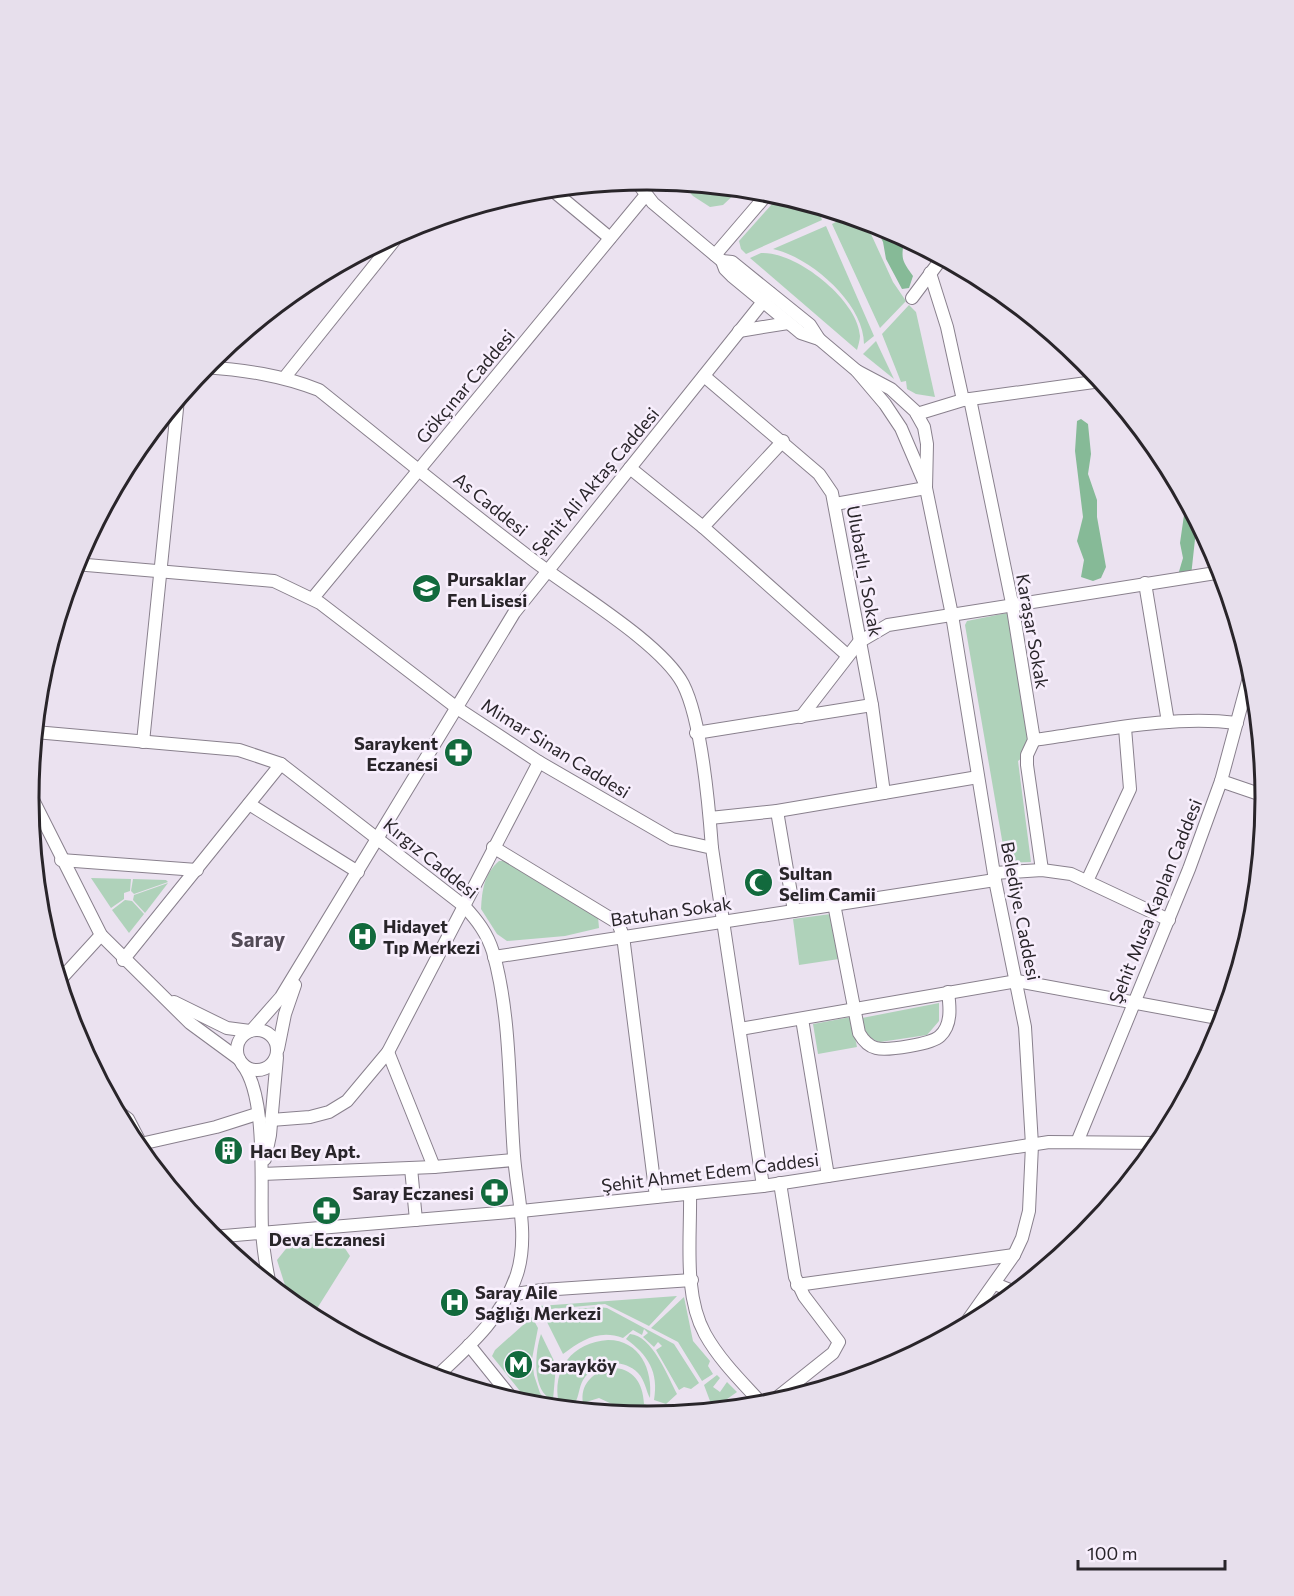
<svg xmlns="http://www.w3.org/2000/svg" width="1294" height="1596" font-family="Commissioner,sans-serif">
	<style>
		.green { fill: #afd2ba }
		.forest { fill: #86ba97 }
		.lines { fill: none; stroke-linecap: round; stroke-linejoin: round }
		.minor-casing { stroke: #89808d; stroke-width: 14 }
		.minor { stroke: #fff; stroke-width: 12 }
		.labels { text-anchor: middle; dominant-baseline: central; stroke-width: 5; stroke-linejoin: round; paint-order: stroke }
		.street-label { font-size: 18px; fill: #29252a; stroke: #f8effd }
		.poi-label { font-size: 18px; font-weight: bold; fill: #29252a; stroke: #f8effd; text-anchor: start }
		.quarter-label { font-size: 21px; font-weight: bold; fill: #534b57; stroke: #f8effd }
		.rim { fill: none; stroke: #29252a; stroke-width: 3 }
	</style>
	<rect width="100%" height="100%" fill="#ebe2f0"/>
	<g class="green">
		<path d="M681 183 740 189 723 205 710 207 693 196Z"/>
		<path d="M780 195 817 206 822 220 746 254 741 249 739 241Z"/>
		<path d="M826 209 865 221 893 282 906 301 880 328 832 224 836 222Z"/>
		<path d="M826 226 874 336 864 344C864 303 810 257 773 249Z"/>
		<path d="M761 253C796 251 858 300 860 336 860 340 858 346 857 350L750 258Z"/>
		<path d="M909 305 916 312 935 397 916 394 907 389 906 381 901 382 882 334Z"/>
		<path d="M876 341 894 379 863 354Z"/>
		<path d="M1017 611 1033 749 1018 761 1031 862 1006 863 965 625 967 621Z"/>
		<path d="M499 861H506L598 917 599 928 565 936 507 941 497 934 481 909C482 890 484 874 499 861Z"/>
		<path d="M91 878 131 879 130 891 124 893V899L111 908Z"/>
		<path d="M133 879 166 880 168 882 134 894 131 891Z"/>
		<path d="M168 883 145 913 133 900 134 895Z"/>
		<path d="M125 900 132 901 144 914 129 933 112 910Z"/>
		<path d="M831 914 839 959 799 965 793 919Z"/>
		<path d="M939 1003V1021L927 1035 880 1042C867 1039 864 1029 862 1018Z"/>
		<path d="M851 1017 857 1047 818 1054 813 1024Z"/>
		<path d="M334 1241H340L350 1256 318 1307 305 1313 290 1301 277 1260 289 1245Z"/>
		<path d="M677 1296 649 1326 605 1304 540 1310 539 1306Z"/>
		<path d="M684 1297 693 1341 710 1361 708 1366 713 1374 702 1381 678 1342 651 1328Z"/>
		<path d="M599 1307 607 1308 674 1344 699 1383 691 1389 684 1387 679 1390 656 1350 662 1346 658 1342 654 1347 643 1337 648 1333 644 1329 642 1335 633 1330 623 1338C599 1329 582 1340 563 1354L542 1312Z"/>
		<path d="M532 1317 538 1328 532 1359 534 1375 540 1393 551 1407 531 1405 492 1356 495 1350Z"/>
		<path d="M541 1334 556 1365 553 1400C531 1392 535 1351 541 1334Z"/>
		<path d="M630 1334C652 1335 668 1377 677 1394L666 1404 654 1400C659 1372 648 1355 626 1339Z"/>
		<path d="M608 1340C640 1340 653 1370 650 1398 646 1391 645 1380 638 1373 622 1357 594 1362 583 1380 579 1387 579 1396 575 1403L559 1404C551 1369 573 1342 608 1340Z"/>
		<path d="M607 1368C632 1366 643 1382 644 1404L661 1408 668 1414 647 1416 619 1414 614 1405 599 1398 583 1403C580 1385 592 1374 607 1368Z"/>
		<path d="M717 1375 720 1378 713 1387 720 1392 727 1382 737 1392 713 1409 704 1385Z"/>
	</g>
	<g class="forest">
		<path d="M874 224 904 238C902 259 900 258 913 276L909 288 902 289 886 259 883 242Z"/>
		<path d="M1081 419 1088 424 1091 454 1088 474 1097 500V517L1106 567 1101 578 1093 581 1081 577 1084 560 1077 541 1083 517 1075 451 1077 421Z"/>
		<path d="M1186 501 1197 521 1191 576 1178 575 1183 558 1180 543Z"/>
	</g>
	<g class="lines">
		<defs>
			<g id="minor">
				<path d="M636 181 653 203 722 261 725 269 732 276 801 333 819 339"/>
				<path d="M551 189 610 238"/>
				<path d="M715 255 769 192"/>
				<path d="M722 261 732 262 810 325 819 339 857 371 885 404 901 428 925 484"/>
				<path d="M930 273 947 327 963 400"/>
				<path d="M912 298 942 258"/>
				<path d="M739 331 788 323"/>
				<path d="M204 367C245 370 281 375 319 390 389 446 458 503 529 557 568 588 661 642 683 684 701 719 709 807 712 848"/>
				<path d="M857 371 891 389 915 411 924 427 927 444 926 488 952 615 995 880 1025 1027 1032 1145 1029 1211 1022 1238 1014 1255 963 1327"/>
				<path d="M704 376 819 474 832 493 872 705 884 793"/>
				<path d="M285 377 401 232"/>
				<path d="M970 399 1012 603 1034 740 1027 755V765L1042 870"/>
				<path d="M917 414 963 400 1101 381"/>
				<path d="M630 468 703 527 847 655"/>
				<path d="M835 504 926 488"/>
				<path d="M703 527 783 441"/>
				<path d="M75 564 274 581 320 603 457 708 539 762 672 839 712 848 763 1186"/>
				<path d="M1145 583 1168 722"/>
				<path d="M313 598 645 196"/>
				<path d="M801 717 859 642 888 625 1222 572"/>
				<path d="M35 732 239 750 281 764 464 906C477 920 487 933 493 952 511 1015 509 1091 514 1156 517 1195 529 1236 517 1274 503 1317 467 1348 436 1377"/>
				<path d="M696 733 872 705"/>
				<path d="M1034 740C1101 731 1170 715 1237 723"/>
				<path d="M143 742 178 399"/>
				<path d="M1221 781 1265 796"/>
				<path d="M29 792 101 935 190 1023 239 1059"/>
				<path d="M249 804 358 872"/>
				<path d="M777 811 794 911"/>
				<path d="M710 818 777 811 978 777"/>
				<path d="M493 847 618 923 623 936 656 1197"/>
				<path d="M61 860 197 870"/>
				<path d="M994 873 1042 870 1071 874 1169 920"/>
				<path d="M1087 881 1130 789 1125 728"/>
				<path d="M834 904 859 1033C863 1040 868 1046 876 1048 887 1051 932 1044 940 1036 952 1025 950 1007 948 992"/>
				<path d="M494 957 995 880"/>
				<path d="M123 960 281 764"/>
				<path d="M59 981 101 935"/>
				<path d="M174 1002 227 1028 250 1031"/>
				<path d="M802 1019 828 1176"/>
				<path d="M740 1029 1017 981 1223 1019"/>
				<circle cx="257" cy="1050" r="20"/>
				<path d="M252 1030 281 997 514 613 770 293"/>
				<path d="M278 1049 285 1014 295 985"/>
				<path d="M388 1052 434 1167"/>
				<path d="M242 1064C268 1096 260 1188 262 1229 263 1248 266 1267 270 1285"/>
				<path d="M115 1109 128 1119 141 1144"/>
				<path d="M271 1120 310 1117 329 1112 347 1101 388 1052 539 762"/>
				<path d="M1078 1140 1189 869 1221 781 1251 670"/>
				<path d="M136 1145 216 1127 257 1114"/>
				<path d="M265 1159 270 1135 277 1057"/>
				<path d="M411 1168 416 1220"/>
				<path d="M262 1174 434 1167 514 1160"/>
				<path d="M690 1194C691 1238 683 1294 705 1334 720 1361 743 1383 763 1405"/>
				<path d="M212 1237 521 1211 763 1186 1049 1142 1161 1143"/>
				<path d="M995 1284 1015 1292"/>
				<path d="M797 1285 1014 1255"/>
				<path d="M508 1295 542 1290 692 1280"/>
				<path d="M469 1345 514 1401"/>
				<path d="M769 1404 833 1353 839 1342 804 1296 795 1277 780 1183"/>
			</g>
		</defs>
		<use href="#minor" class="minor-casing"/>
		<use href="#minor" class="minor"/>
	</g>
	<defs>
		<symbol id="school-disc" viewBox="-11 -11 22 22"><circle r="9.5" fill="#126a3d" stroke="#f8effd"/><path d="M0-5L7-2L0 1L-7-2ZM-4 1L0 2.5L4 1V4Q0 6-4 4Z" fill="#fff"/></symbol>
		<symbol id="pharmacy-disc" viewBox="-11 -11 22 22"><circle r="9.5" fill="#126a3d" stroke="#f8effd"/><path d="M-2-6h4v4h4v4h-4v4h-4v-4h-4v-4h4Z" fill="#fff"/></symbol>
		<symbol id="mosque-disc" viewBox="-11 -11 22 22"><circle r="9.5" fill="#126a3d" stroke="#f8effd"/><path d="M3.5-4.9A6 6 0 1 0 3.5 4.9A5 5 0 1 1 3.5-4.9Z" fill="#fff"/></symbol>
		<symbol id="hospital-disc" viewBox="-11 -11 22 22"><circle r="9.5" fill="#126a3d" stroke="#f8effd"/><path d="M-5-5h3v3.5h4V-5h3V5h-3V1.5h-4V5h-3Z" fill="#fff"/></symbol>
		<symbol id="building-disc" viewBox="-11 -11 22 22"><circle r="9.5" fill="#126a3d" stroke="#f8effd"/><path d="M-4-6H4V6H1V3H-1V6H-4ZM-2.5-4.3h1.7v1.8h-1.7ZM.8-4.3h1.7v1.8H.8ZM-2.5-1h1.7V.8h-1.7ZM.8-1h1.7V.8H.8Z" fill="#fff"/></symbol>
		<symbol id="metro-disc" viewBox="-11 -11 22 22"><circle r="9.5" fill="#126a3d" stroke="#f8effd"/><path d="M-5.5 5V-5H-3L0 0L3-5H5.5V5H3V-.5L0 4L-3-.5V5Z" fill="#fff"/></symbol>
	</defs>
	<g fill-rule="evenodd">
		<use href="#school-disc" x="410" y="572" width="33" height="33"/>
		<use href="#pharmacy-disc" x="442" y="736" width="33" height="33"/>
		<use href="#mosque-disc" x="742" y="866" width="33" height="33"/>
		<use href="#hospital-disc" x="346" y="920" width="33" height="33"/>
		<use href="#building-disc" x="212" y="1134" width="33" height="33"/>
		<use href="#pharmacy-disc" x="478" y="1176" width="33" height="33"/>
		<use href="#pharmacy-disc" x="310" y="1194" width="33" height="33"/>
		<use href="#hospital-disc" x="438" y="1286" width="33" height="33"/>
		<use href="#metro-disc" x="502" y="1348" width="33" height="33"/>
	</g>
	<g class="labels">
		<g class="street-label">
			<text transform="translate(465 386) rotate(-50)">Gökçınar Caddesi</text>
			<text transform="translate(595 481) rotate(-50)">Şehit Ali Aktaş Caddesi</text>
			<text transform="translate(491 504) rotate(39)">As Caddesi</text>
			<text transform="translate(865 571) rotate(80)">Ulubatlı_1 Sokak</text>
			<text transform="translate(1033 631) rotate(80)">Karaşar Sokak</text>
			<text transform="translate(556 748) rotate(32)">Mimar Sinan Caddesi</text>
			<text transform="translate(431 858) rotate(39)">Kırgız Caddesi</text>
			<text transform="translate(1155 901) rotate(-68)">Şehit Musa Kaplan Caddesi</text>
			<text transform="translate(671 911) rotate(-8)">Batuhan Sokak</text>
			<text transform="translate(1021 911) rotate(79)">Belediye. Caddesi</text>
			<text transform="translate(710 1172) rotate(-7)">Şehit Ahmet Edem Caddesi</text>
		</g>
		<g class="poi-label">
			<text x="447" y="579">Pursaklar<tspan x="447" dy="21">Fen Lisesi</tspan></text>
			<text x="438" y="743" text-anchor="end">Saraykent<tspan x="438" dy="21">Eczanesi</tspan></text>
			<text x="779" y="873">Sultan<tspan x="779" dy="21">Selim Camii</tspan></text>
			<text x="383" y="926">Hidayet<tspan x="383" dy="21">Tıp Merkezi</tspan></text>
			<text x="250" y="1151">Hacı Bey Apt.</text>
			<text x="474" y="1193" text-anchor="end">Saray Eczanesi</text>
			<text x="327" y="1239" text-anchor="middle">Deva Eczanesi</text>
			<text x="475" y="1292">Saray Aile<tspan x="475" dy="21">Sağlığı Merkezi</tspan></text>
			<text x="540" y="1365">Sarayköy</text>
		</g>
		<g class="quarter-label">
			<text x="258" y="938">Saray</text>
		</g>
	</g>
	<path d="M0 0H1294V1596H0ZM39 798a608 608 0 1 1 1216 0a608 608 0 1 1-1216 0Z" fill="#e7dfec" fill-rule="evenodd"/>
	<path class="rim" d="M39 798a608 608 0 1 1 1216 0a608 608 0 1 1-1216 0Z"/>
	<path d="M1078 1560v9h147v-9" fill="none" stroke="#29252a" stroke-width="3"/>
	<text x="1087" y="1560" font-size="18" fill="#29252a" stroke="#f8effd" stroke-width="4.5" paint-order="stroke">100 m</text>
</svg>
